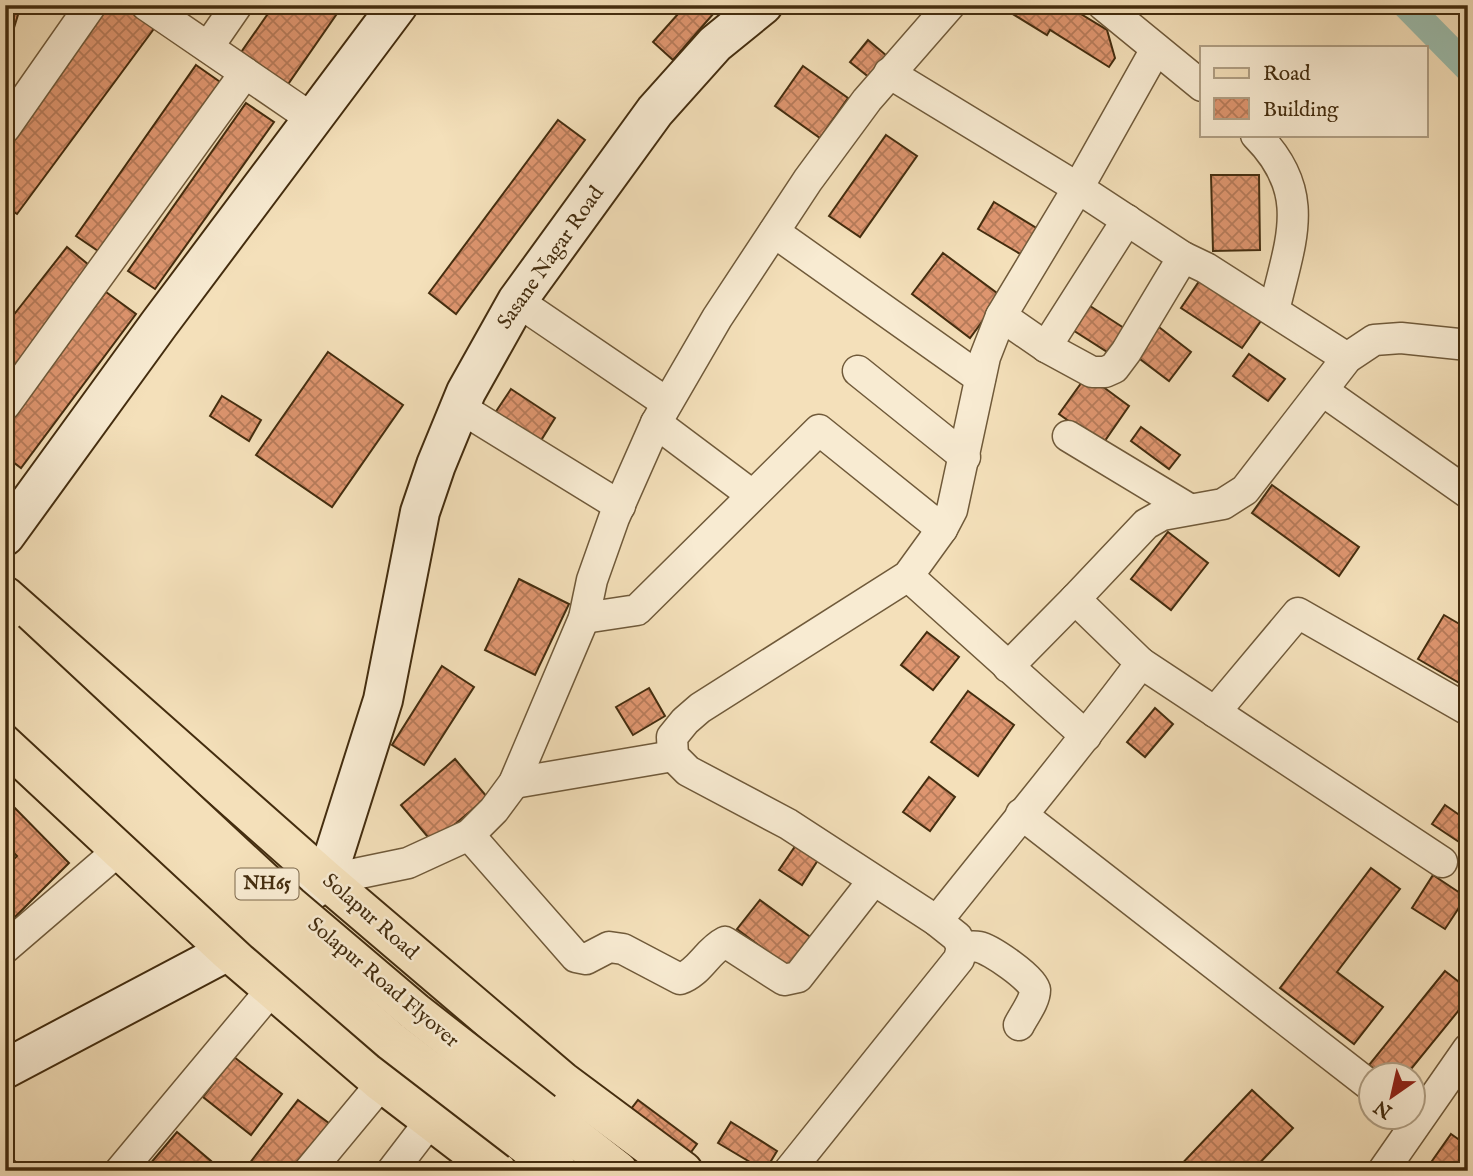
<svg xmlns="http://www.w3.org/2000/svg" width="1473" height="1176" font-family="'IM FELL English',serif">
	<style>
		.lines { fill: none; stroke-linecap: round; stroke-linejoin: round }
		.canal { stroke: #9cbdad; stroke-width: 28 }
		.building { fill: url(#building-cross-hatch); stroke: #442d0f; stroke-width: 2 }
		.street-casing { stroke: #705a3a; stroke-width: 33 }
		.secondary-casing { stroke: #442d0f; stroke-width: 42 }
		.primary-casing { stroke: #442d0f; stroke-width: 42 }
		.highway-casing { stroke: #442d0f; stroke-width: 42 }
		.street { stroke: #f8ebd2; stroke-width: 30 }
		.secondary { stroke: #f8ebd2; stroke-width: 38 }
		.primary { stroke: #f4e0ba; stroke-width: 38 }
		.highway { stroke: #f4e0ba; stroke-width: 38 }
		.highway-bridge-casing { stroke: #442d0f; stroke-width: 42; stroke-linecap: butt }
		.highway-bridge { stroke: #f4e0ba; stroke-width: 38 }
		.labels { text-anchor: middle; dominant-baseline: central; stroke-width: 5; stroke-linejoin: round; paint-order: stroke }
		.shield { fill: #f8ebd2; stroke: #7a664a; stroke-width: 2 }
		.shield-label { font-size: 19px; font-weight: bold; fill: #442d0f }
		.street-label { font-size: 21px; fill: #442d0f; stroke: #f8ebd2 }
	</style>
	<defs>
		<pattern id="building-cross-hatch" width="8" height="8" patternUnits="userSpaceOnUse" patternTransform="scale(1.75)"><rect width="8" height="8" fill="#df9670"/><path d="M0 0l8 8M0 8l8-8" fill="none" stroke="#b67b5a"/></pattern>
	</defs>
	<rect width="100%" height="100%" fill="#f4e0ba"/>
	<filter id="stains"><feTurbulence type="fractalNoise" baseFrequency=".00286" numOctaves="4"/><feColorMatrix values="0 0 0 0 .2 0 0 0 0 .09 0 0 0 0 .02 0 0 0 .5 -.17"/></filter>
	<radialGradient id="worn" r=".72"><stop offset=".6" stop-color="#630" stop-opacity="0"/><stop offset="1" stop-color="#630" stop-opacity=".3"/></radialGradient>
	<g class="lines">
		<path class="canal" d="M1406 5 1468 68"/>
	</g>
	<g class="building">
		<path d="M5 5H21L5 57Z"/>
		<path d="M97 5H129L156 26 17 214 5 206V131Z"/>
		<path d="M274 5H343L284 90 237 58Z"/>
		<path d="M686 5H721L673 60 653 42Z"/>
		<path d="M998 5H1066L1107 30 1115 58 1109 67 1050 30 1047 35Z"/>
		<path d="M868 40 893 61 875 82 850 62Z"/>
		<path d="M196 65 223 84 104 255 76 236Z"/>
		<path d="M803 66 848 98 820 138 775 106Z"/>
		<path d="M246 103 274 122 155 289 128 271Z"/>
		<path d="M558 120 585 140 456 314 429 293Z"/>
		<path d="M886 135 917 156 860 237 829 216Z"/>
		<path d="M1211 175H1259L1260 250 1213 251Z"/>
		<path d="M994 202 1043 232 1027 258 978 229Z"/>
		<path d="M67 247 95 270 5 384V326Z"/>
		<path d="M943 253 1001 296 970 338 912 294Z"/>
		<path d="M1202 277 1263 318 1242 348 1181 308Z"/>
		<path d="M106 292 136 314 21 468 5 456V427Z"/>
		<path d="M1084 302 1127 330 1112 355 1068 327Z"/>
		<path d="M1155 324 1191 352 1169 381 1132 353Z"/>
		<path d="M328 352 403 405 332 507 256 455Z"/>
		<path d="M1249 354 1285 379 1268 401 1233 376Z"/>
		<path d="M1087 375 1129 406 1102 445 1059 414Z"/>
		<path d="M511 389 555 418 540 442 495 413Z"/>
		<path d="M222 396 261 420 249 441 210 416Z"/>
		<path d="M1141 427 1180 455 1169 469 1131 441Z"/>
		<path d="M1272 485 1359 547 1339 576 1252 513Z"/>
		<path d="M1168 532 1208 563 1171 610 1131 579Z"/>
		<path d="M519 579 569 604 535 675 485 650Z"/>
		<path d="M1444 615 1468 629V688L1418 659Z"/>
		<path d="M927 632 959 657 933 690 901 665Z"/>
		<path d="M442 666 474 687 424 765 392 745Z"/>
		<path d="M649 688 665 716 633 735 616 707Z"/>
		<path d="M968 691 1014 725 978 776 931 742Z"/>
		<path d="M1155 708 1173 724 1145 757 1127 742Z"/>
		<path d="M455 759 487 797 433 843 401 805Z"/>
		<path d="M929 777 955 797 930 831 903 812Z"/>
		<path d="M5 798 69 863 5 927V868L17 856 5 844Z"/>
		<path d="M1445 805 1468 821V848L1432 824Z"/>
		<path d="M796 845 818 860 802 885 779 870Z"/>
		<path d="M1371 868 1400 889 1337 972 1383 1007 1354 1044 1280 988Z"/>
		<path d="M1433 875 1466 897 1445 929 1412 908Z"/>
		<path d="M760 900 813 939 790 969 737 929Z"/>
		<path d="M1445 971 1468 989V999L1407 1074H1381L1369 1065Z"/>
		<path d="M234 1057 282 1094 251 1135 203 1097Z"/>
		<path d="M1252 1090 1293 1128 1252 1171H1175Z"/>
		<path d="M298 1100 334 1127 300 1171H258L249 1164Z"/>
		<path d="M638 1100 697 1144 683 1163 624 1118Z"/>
		<path d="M731 1122 777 1151 765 1171 718 1143Z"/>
		<path d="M177 1132 211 1161 203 1171H144Z"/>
		<path d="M1451 1134 1468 1146V1171H1425Z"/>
		<path d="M5 1153 17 1163 11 1171H5Z"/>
		<path d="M339 1162 350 1171H332Z"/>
	</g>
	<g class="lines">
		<defs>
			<g id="street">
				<path d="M146 5 314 120"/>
				<path d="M1103 5 1202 86"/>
				<path d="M208 47 237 5"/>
				<path d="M889 73 1078 188 1183 257 1206 268 1347 358"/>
				<path d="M5 128 91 5"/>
				<path d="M1256 135C1314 193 1290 241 1274 311"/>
				<path d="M774 232 980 378"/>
				<path d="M517 301 667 403"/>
				<path d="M1001 316 1046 347 1092 372H1105L1114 368 1126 352 1183 257"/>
				<path d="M1046 347 1127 220"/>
				<path d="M858 371 965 457"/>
				<path d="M1323 391 1468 493"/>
				<path d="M5 405 245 73"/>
				<path d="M459 407 620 506"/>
				<path d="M656 423 752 495"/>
				<path d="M1068 436 1189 509"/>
				<path d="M908 576 1086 736"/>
				<path d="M584 618 637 610 819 430 942 529"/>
				<path d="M1141 663 1442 862"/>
				<path d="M1008 667 1075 599"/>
				<path d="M1215 712 1298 613 1468 710"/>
				<path d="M514 783 673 756"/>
				<path d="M1021 814 1372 1087"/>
				<path d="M469 835 576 957 586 959 609 947 623 949 680 979C699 973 707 951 725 942L784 980 798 977 873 881"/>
				<path d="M326 880 408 863 469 835 494 810 514 783 584 618 592 580 614 518 656 423 717 318 808 180 867 100 950 5"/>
				<path d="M937 921C1005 835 1076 751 1141 663L1075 599 1146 524 1162 515 1223 504 1245 490 1347 358 1374 340 1401 338 1468 345"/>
				<path d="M962 947C968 947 974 946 979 947 990 949 1034 979 1035 990 1035 1001 1024 1015 1019 1025"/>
				<path d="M5 948 119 850"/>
				<path d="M120 1171 272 989"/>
				<path d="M309 1171 382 1083"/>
				<path d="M392 1171 431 1120"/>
				<path d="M789 1171 959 959 962 947 957 937 937 921 788 824 688 771 673 756 672 737 685 721 700 708 908 576 942 529 952 510 985 357 1001 316 1078 188 1156 49"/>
				<path d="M1383 1171 1468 1049"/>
			</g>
			<g id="secondary">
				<path d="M5 536 159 324 398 5"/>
				<path d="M5 1069 228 951 326 880 383 700 420 512 436 465 466 392 517 301 655 111 715 44 763 5"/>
			</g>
			<g id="primary">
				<path d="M5 596 326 880 562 1081 683 1171"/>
				<path d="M5 743 228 951 382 1083 497 1171"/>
			</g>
			<g id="highway">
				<path d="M543 1112 618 1171"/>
				<path d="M521 1141 558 1171"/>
			</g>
		</defs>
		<use href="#street" class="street-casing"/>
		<use href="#secondary" class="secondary-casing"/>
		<use href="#primary" class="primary-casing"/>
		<use href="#highway" class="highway-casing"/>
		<use href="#street" class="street"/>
		<use href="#secondary" class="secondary"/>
		<use href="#primary" class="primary"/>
		<use href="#highway" class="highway"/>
		<defs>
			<g id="highway-bridge">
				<path d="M5 641 289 905 415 1012 543 1112"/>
				<path d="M5 691 265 932 391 1041 521 1141"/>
			</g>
		</defs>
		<use href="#highway-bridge" class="highway-bridge-casing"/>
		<use href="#highway-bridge" class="highway-bridge"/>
	</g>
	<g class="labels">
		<rect class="shield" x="235.5" y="868.5" width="63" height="31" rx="5"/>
		<g class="shield-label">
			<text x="267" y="884">NH65</text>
		</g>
		<g class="street-label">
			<text transform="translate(551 258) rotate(-55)">Sasane Nagar Road</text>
			<text transform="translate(370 917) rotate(41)">Solapur Road</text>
			<text transform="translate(383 983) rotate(40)">Solapur Road Flyover</text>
		</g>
	</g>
	<rect width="1473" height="1176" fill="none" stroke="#f4e0ba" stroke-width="28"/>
	<rect x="7" y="7" width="1459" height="1162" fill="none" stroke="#442d0f" stroke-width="3.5"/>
	<rect x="14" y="14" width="1445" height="1148" fill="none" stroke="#442d0f" stroke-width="2"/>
	<rect x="1200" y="46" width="228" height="91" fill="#f8ebd2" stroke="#b09f84" stroke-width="2"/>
	<rect x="1214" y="68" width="35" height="10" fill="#f4e0ba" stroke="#b09f84" stroke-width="2"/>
	<text x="1263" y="80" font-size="21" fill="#442d0f">Road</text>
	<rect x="1214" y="98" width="35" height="21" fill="url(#building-cross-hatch)" stroke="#b09f84" stroke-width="2"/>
	<text x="1263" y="116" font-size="21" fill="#442d0f">Building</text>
	<g transform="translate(1392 1096) rotate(214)"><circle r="33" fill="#f8ebd2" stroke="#b09f84" stroke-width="2"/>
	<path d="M0-5L12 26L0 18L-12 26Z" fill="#8f2418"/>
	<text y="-10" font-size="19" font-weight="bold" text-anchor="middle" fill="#442d0f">N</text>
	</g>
	<rect width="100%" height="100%" filter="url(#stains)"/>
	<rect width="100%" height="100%" fill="url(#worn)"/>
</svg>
